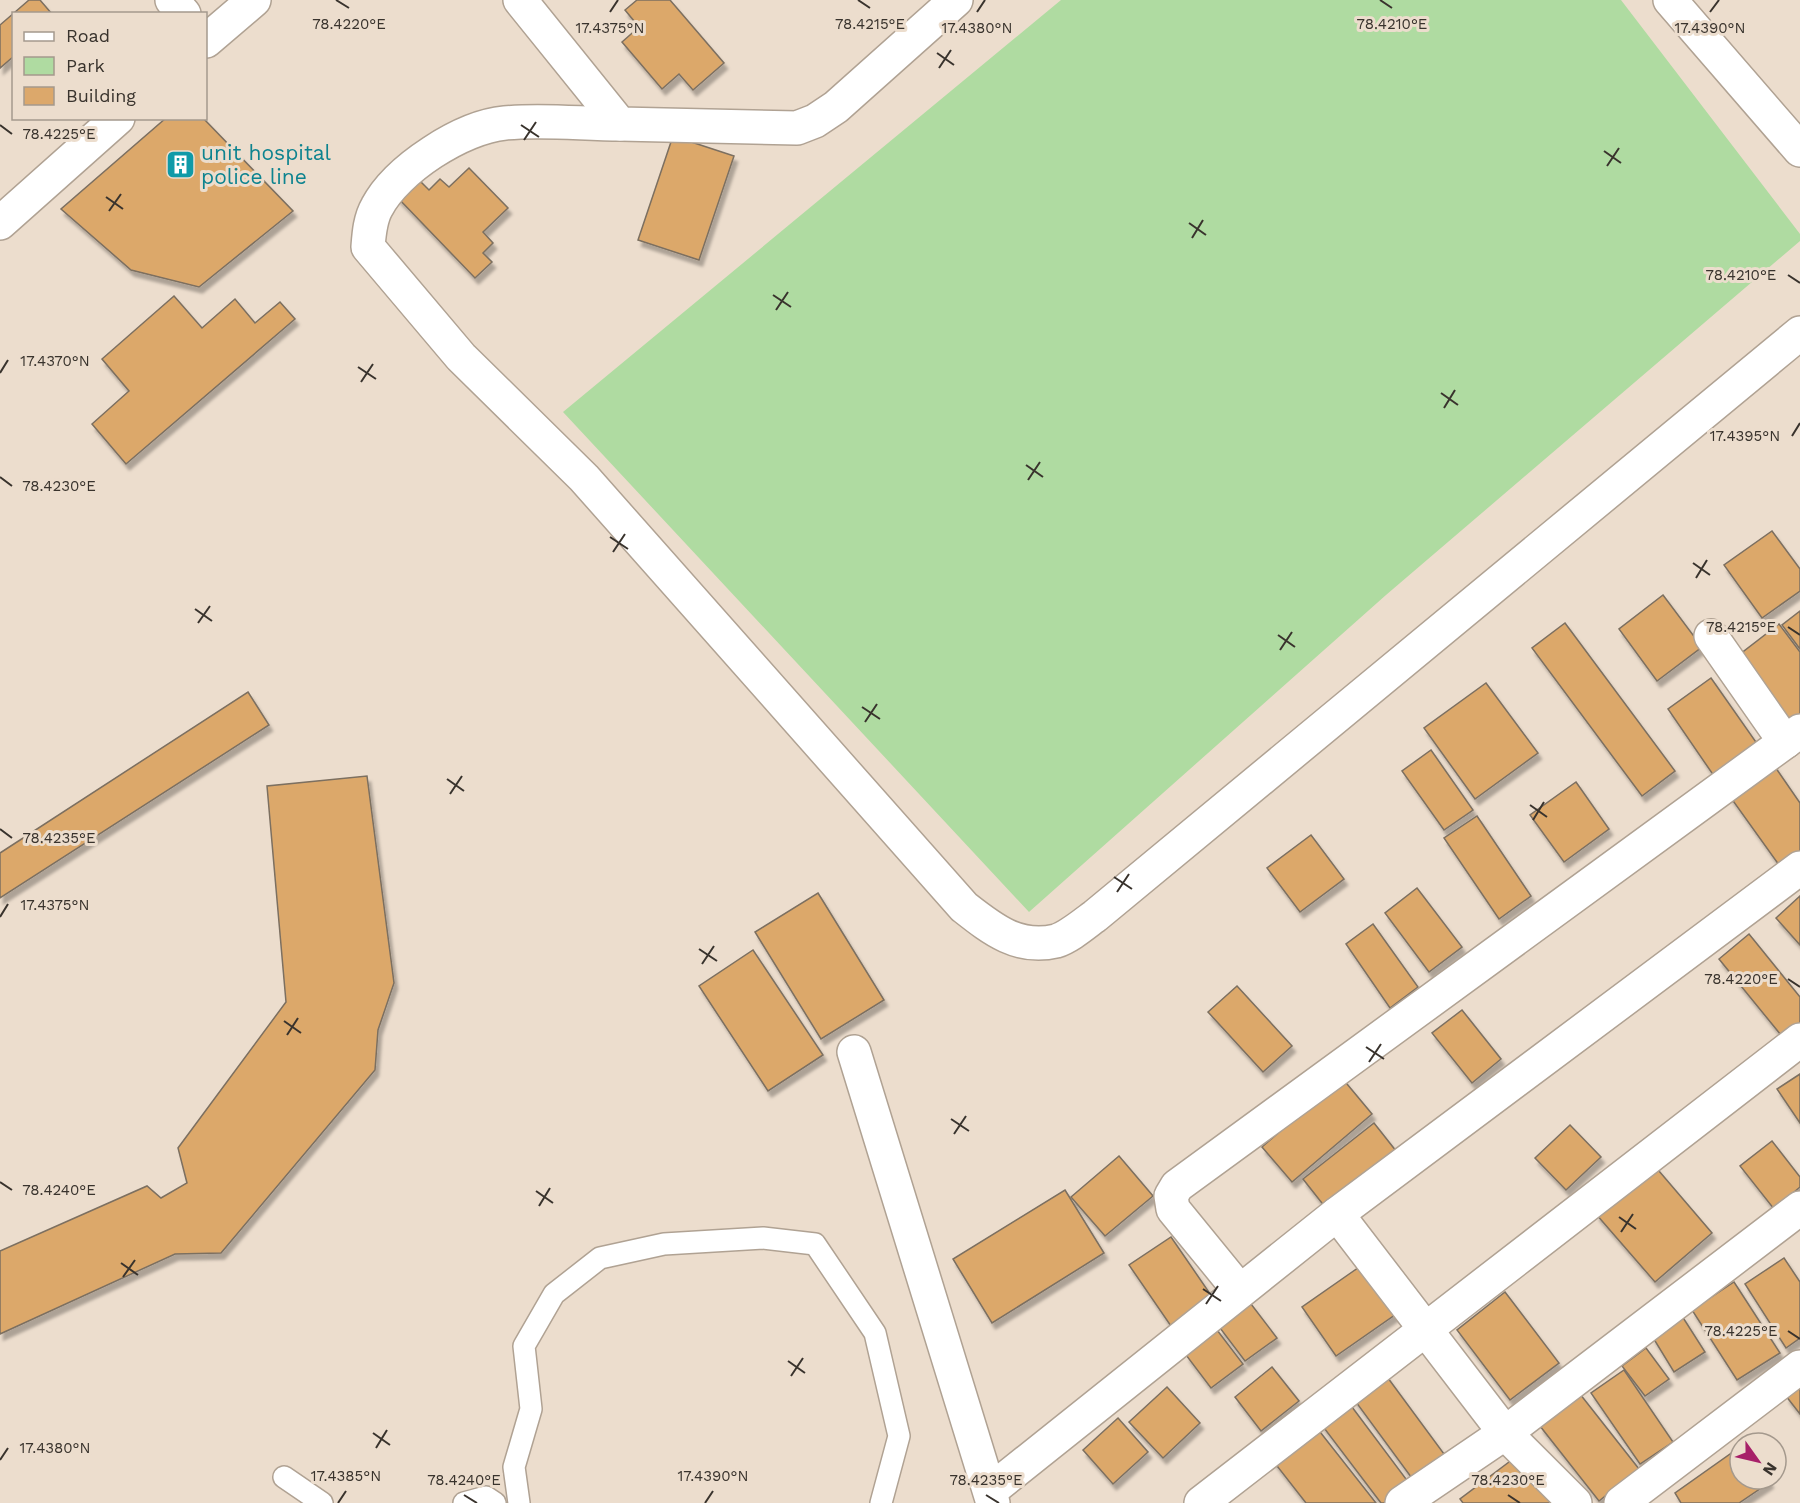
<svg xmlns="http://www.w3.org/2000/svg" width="1800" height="1503" font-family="'Work Sans',sans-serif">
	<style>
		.green { fill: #afdba1 }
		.building { fill: #dca86b; stroke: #7c6f60; stroke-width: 1.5; filter: url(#shadow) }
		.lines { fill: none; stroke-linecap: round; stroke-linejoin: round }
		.lane-casing { stroke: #b0a293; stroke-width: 24 }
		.street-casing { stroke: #b0a293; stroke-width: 36 }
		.lane { stroke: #fff; stroke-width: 21 }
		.street { stroke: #fff; stroke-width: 33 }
		.ticks { fill: none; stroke: #39332d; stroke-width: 2 }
		.labels { text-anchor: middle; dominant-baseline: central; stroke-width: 6; stroke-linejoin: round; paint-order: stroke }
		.culture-label { font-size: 21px; fill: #0d838f; stroke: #ecddcd; text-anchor: start }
		.ticks-label { font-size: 15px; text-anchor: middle; fill: #39332d; stroke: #ecddcd; stroke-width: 6; stroke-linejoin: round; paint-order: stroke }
	</style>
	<defs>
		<filter id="shadow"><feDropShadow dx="3.5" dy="6" stdDeviation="1.5" flood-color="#0004"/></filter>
	</defs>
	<rect width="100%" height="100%" fill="#ecddcd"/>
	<path class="green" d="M1061 0H1621L1800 234V241L1386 595 1029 912 563 412Z"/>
	<g class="building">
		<path d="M29 0H40L52 14H14V56L0 68V25Z"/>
		<path d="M637 0H670L724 63 693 90 679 74 662 89 622 42 639 27 625 10Z"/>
		<path d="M166 118H203L293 211 199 287 131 270 61 209Z"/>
		<path d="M673 136 734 156 699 260 638 240Z"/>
		<path d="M469 168 508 208 483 232 493 243 483 253 492 262 475 278 397 197 417 178 429 190 440 179 449 187Z"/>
		<path d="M174 296 202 328 235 299 255 323 280 302 295 319 126 464 92 424 129 391 102 359Z"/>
		<path d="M1772 531 1800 569V591L1762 618 1724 565Z"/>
		<path d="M1663 595 1702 647 1657 681 1619 629Z"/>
		<path d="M1800 611V649L1782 625Z"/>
		<path d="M1565 623 1675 771 1642 796 1532 648Z"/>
		<path d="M1779 624 1800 652V720L1789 729 1735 658Z"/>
		<path d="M1711 678 1758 745 1714 776 1668 709Z"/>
		<path d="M1486 683 1538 753 1475 799 1424 728Z"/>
		<path d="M248 692 269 725 0 898V853Z"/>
		<path d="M1431 750 1473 810 1444 830 1402 771Z"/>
		<path d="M1771 761 1800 803V851L1779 865 1726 791Z"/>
		<path d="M367 776 394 983 378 1030 375 1070 221 1253 175 1254 0 1334V1251L147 1186 161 1198 187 1183 178 1148 286 1002 267 786Z"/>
		<path d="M1576 782 1609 829 1564 862 1530 815Z"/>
		<path d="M1477 816 1531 896 1499 919 1444 838Z"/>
		<path d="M1311 835 1344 879 1300 912 1267 868Z"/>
		<path d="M1417 888 1462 947 1429 972 1385 913Z"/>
		<path d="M818 893 884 1000 821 1039 755 932Z"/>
		<path d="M1800 896V945L1776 918Z"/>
		<path d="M1373 924 1418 987 1390 1008 1346 944Z"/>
		<path d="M1749 934 1800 997V1027L1785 1040 1719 959Z"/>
		<path d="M753 950 823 1055 768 1091 699 986Z"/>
		<path d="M1237 986 1292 1046 1263 1072 1208 1012Z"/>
		<path d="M1462 1010 1501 1059 1472 1083 1432 1033Z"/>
		<path d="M1800 1074V1123L1777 1089Z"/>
		<path d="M1342 1078 1372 1114 1292 1182 1262 1147Z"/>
		<path d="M1374 1123 1400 1156 1329 1212 1303 1179Z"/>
		<path d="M1570 1125 1601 1157 1566 1190 1535 1158Z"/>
		<path d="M1772 1141 1800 1177V1187L1774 1209 1740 1166Z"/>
		<path d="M1119 1156 1153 1196 1105 1236 1071 1197Z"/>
		<path d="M1653 1164 1712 1233 1655 1282 1596 1214Z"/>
		<path d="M1065 1190 1104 1253 992 1323 953 1259Z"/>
		<path d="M1171 1237 1215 1301 1173 1329 1129 1265Z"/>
		<path d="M1784 1258 1800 1282V1338L1786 1348 1745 1284Z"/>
		<path d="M1365 1263 1399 1312 1336 1356 1302 1307Z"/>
		<path d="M1734 1282 1780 1353 1737 1380 1692 1310Z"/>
		<path d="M1505 1292 1559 1363 1510 1400 1457 1330Z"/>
		<path d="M1251 1304 1277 1338 1245 1361 1220 1328Z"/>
		<path d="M1682 1316 1705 1352 1674 1372 1652 1336Z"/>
		<path d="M1217 1330 1243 1364 1211 1388 1186 1355Z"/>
		<path d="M1646 1348 1669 1379 1645 1396 1622 1366Z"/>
		<path d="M1272 1367 1299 1401 1261 1431 1235 1397Z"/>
		<path d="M1624 1370 1673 1442 1640 1464 1591 1393Z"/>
		<path d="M1385 1374 1447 1458 1414 1481 1353 1398Z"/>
		<path d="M1800 1384V1414L1786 1396Z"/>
		<path d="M1167 1387 1200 1423 1163 1458 1129 1422Z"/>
		<path d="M1580 1394 1639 1469 1599 1501 1540 1426Z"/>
		<path d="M1346 1399 1409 1483 1384 1503H1381L1318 1420Z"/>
		<path d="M1118 1418 1148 1452 1113 1484 1083 1450Z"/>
		<path d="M1313 1423 1376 1503H1306L1270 1457Z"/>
		<path d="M1740 1447V1479H1768L1770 1482 1739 1503H1681L1675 1493Z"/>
		<path d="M1517 1456 1553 1503H1463L1460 1499Z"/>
	</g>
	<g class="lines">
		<defs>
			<g id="lane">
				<path d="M284 1477 322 1503"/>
				<path d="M464 1503 486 1497 495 1503"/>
				<path d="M519 1503 514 1467 531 1409 524 1346 554 1294 600 1258 664 1244 763 1238 815 1244 875 1333 899 1436 881 1503"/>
			</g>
			<g id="street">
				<path d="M172 0 184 14"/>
				<path d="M520 0 620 124 797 128 815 121 836 107 956 0"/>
				<path d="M1670 0 1800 150"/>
				<path d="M206 41 254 0"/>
				<path d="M620 124C583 124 542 119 505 123 462 127 397 169 377 207 370 219 369 234 368 247L461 357 584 478 964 907C992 929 1018 950 1056 941 1069 937 1084 924 1095 916L1800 333"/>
				<path d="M0 223 118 118"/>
				<path d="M1711 636 1785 742"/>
				<path d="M854 1052 993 1503"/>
				<path d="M1337 1214 1505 1433 1575 1503"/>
				<path d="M1240 1291 1173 1209 1171 1196 1177 1186 1800 731"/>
				<path d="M990 1491 1337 1214 1800 868"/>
				<path d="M1201 1503 1800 1040"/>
				<path d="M1402 1503 1505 1433 1800 1208"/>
				<path d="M1621 1503 1800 1367"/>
			</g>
		</defs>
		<use href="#lane" class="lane-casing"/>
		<use href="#street" class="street-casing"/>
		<use href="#lane" class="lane"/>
		<use href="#street" class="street"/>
	</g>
	<path class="ticks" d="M336 0 349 8M858 0 870 8M1380 0 1392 8M610 12 618 0M977 12 985 0M1710 12 1719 0M937 53 954 65M939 68 951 50M0 125 12 134M521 125 539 137M524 140 536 122M1604 151 1621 163M1607 166 1619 148M106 197 123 209M109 211 121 194M1189 223 1206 235M1192 238 1203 220M1788 275 1800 283M773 295 791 307M776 310 788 292M358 367 376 379M0 373 8 360M361 382 373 364M1441 393 1458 405M1444 408 1455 390M1792 436 1800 423M1026 465 1043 477M0 477 12 486M1028 480 1040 462M610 537 628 549M613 552 625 534M1693 563 1710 575M1696 578 1707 560M195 609 212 621M198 623 210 606M1788 627 1800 635M1278 635 1295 647M1280 650 1292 632M862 707 880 719M865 722 877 704M447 779 464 791M450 794 462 776M1530 805 1547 817M1533 820 1544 802M0 829 12 838M1114 877 1132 889M1117 892 1129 874M0 917 8 904M699 949 717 961M702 964 714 946M1788 979 1800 987M284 1021 301 1033M287 1035 298 1018M1366 1047 1384 1059M1369 1062 1381 1044M951 1119 969 1131M954 1134 966 1116M0 1182 12 1190M536 1191 553 1203M539 1206 550 1188M1619 1217 1636 1229M1621 1232 1633 1214M121 1263 138 1275M123 1277 135 1260M1203 1289 1221 1301M1206 1304 1218 1286M1788 1331 1800 1339M788 1361 805 1373M791 1376 803 1358M373 1433 390 1445M376 1448 387 1430M0 1460 8 1448M464 1495 477 1503M986 1495 999 1503M1508 1495 1520 1503M338 1503 346 1491M705 1503 713 1491"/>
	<defs>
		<symbol id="building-square" viewBox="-11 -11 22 22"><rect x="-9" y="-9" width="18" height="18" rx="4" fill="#0f9aa8" stroke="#ecddcd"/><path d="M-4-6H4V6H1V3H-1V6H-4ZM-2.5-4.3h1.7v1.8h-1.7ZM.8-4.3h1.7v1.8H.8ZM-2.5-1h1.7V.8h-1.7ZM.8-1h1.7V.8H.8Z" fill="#fff"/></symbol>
	</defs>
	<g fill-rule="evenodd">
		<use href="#building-square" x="164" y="148" width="33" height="33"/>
	</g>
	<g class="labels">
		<g class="culture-label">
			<text x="201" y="152">unit hospital<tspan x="201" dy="24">police line</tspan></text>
		</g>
	</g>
	<g class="ticks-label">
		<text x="870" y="29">78.4215°E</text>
		<text x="349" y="29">78.4220°E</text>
		<text x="1392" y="29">78.4210°E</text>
		<text x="610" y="33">17.4375°N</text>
		<text x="977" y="33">17.4380°N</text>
		<text x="1710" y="33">17.4390°N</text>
		<text x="59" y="139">78.4225°E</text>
		<text x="1741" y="280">78.4210°E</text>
		<text x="55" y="366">17.4370°N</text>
		<text x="1745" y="441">17.4395°N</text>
		<text x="59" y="491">78.4230°E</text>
		<text x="1741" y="632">78.4215°E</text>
		<text x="59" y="843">78.4235°E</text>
		<text x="55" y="910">17.4375°N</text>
		<text x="1741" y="984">78.4220°E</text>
		<text x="59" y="1195">78.4240°E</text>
		<text x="1741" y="1336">78.4225°E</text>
		<text x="55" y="1453">17.4380°N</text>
		<text x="346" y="1481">17.4385°N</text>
		<text x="713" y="1481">17.4390°N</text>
		<text x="464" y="1485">78.4240°E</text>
		<text x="986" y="1485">78.4235°E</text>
		<text x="1508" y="1485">78.4230°E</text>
	</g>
	<rect x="12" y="12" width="195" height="108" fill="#ecddcd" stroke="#a4998d" stroke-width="1.5"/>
	<rect x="24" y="32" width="30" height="9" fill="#ffffff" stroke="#a4998d" stroke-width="1.5"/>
	<text x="66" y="42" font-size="18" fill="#39332d">Road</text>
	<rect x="24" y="57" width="30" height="18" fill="#afdba1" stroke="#a4998d" stroke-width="1.5"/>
	<text x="66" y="72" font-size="18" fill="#39332d">Park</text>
	<rect x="24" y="87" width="30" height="18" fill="#dca86b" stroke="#a4998d" stroke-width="1.5"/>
	<text x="66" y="102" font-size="18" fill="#39332d">Building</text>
	<g transform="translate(1758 1461) rotate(124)"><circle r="28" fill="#ecddcd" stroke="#a4998d" stroke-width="1.5"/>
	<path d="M0-4.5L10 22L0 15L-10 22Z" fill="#a72069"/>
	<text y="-9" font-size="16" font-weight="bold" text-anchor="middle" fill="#39332d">N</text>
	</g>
</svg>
